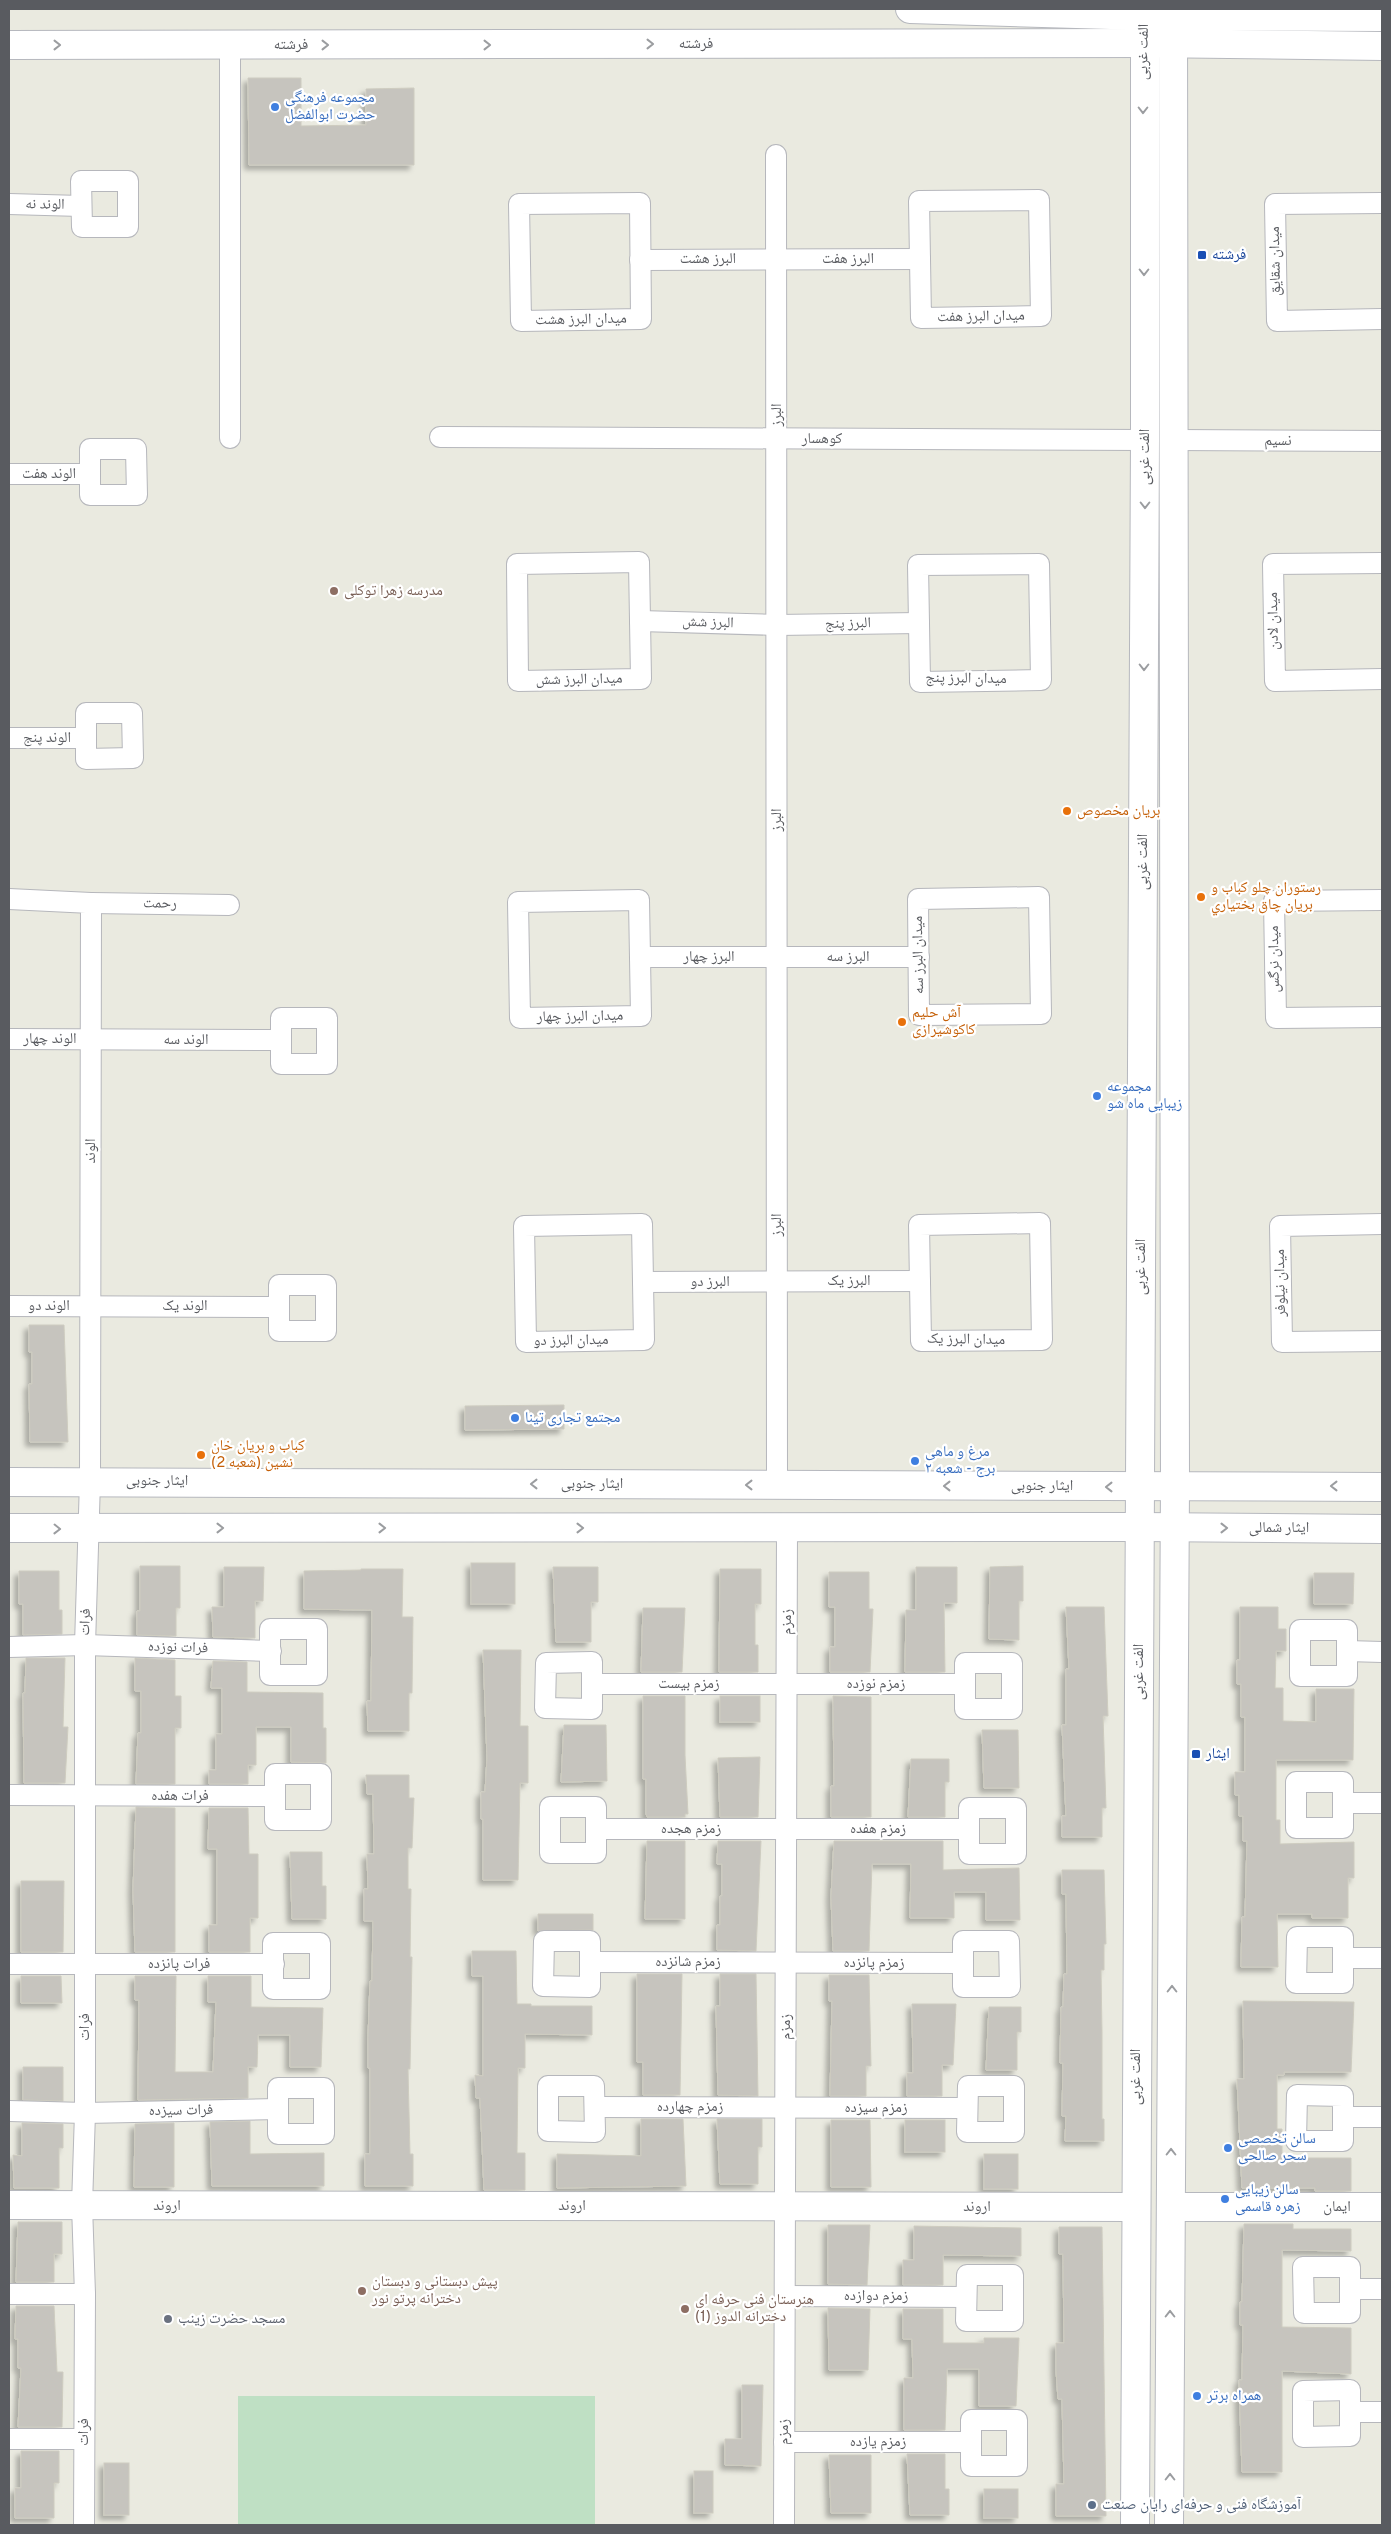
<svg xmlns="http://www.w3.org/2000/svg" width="1391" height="2534" font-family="Overpass,'Noto Naskh Arabic',sans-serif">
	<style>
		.green { fill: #bfe0c4 }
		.building { fill: #c6c4be; stroke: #ceccc0; filter: url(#shadow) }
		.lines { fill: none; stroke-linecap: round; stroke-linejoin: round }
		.street-casing { stroke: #b6b7bc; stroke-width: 22 }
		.secondary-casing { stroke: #b6b8be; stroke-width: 30 }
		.street { stroke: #fff; stroke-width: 20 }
		.secondary { stroke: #fff; stroke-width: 28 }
		.oneway { stroke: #9b9da0 }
		.shop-dot { fill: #3f7fe0; stroke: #fff; stroke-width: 2 }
		.transit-dot { fill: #1a4fb4; stroke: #fff; stroke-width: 2 }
		.education-dot { fill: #8d6e63; stroke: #fff; stroke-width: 2 }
		.food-dot { fill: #e8710a; stroke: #fff; stroke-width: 2 }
		.worship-dot { fill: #6b7280; stroke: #fff; stroke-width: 2 }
		.service-dot { fill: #5c6f8a; stroke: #fff; stroke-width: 2 }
		.labels { text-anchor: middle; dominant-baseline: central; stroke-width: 4.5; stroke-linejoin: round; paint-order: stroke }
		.street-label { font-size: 15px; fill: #595b60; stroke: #fff }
		.shop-label { font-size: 15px; fill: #366cbe; stroke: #fff; text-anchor: start }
		.transit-label { font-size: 15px; fill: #164399; stroke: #fff; text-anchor: start }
		.education-label { font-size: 15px; fill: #785e54; stroke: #fff; text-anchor: start }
		.food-label { font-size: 15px; fill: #c56008; stroke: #fff; text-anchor: start }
		.worship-label { font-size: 15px; fill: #5b616d; stroke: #fff; text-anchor: start }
		.service-label { font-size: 15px; fill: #4e5e75; stroke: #fff; text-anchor: start }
	</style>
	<defs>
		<filter id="shadow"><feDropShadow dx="-4.5" dy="4.5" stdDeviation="2.5" flood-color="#0004"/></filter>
	</defs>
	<rect width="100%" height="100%" fill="#eaeae0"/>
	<rect class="green" x="238" y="2396" width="357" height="129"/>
	<g class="building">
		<path d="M248 78H301V126L366 125V89L414 88V165H249Z"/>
		<path d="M29 1325H64L68 1442H30L29 1384H32V1352H29Z"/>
		<path d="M564 1405V1429L465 1430V1406Z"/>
		<rect x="471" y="1563" width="44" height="41"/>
		<path d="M140 1566H180V1608H176V1636L137 1635V1611H140Z"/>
		<path d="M1023 1566V1601H1019V1640L989 1639 990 1567Z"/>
		<path d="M224 1567H264L263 1601H255V1638L213 1637 212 1607H224Z"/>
		<path d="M553 1567H598V1602H591V1642H556Z"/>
		<path d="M916 1567H957V1603H944L945 1672H905L906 1610H916Z"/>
		<path d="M361 1569H403L402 1617H413L412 1693H409V1731H368L367 1701H371L372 1610 304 1609V1571L361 1570Z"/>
		<path d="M720 1569H761V1604H755V1645H758V1672H719Z"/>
		<path d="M19 1571H59V1610H62V1634L23 1635V1604H19Z"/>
		<path d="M829 1572H869V1609H873L870 1672H830V1647H835V1607H829Z"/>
		<path d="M1314 1573H1354L1353 1604H1314Z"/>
		<path d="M1066 1607H1104L1108 1716H1103L1106 1808H1102V1837H1062V1816H1066L1062 1725H1066V1669H1069Z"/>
		<path d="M1240 1607H1278V1629H1286V1651H1276L1275 1688H1283V1721L1316 1722V1689H1354L1353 1760H1276V1820H1280V1844L1354 1842V1878H1348V1918H1312V1914H1277L1278 1967H1241L1242 1917H1245L1247 1841H1243V1816H1239V1795H1235V1772H1245V1717H1241V1684H1237V1660H1240Z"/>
		<path d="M643 1608H685L682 1672H641Z"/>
		<path d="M483 1650H521L520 1726H528V1783H520L518 1880H483V1819H481V1792H485L487 1758Z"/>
		<path d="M26 1658H65L63 1727H68L65 1783H24L23 1693H25Z"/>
		<path d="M135 1658 175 1660V1696H181V1728H175V1784H136L138 1733H141V1691H135Z"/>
		<path d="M213 1661 247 1662V1692L323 1693V1728H326V1763L291 1762V1727H256V1765H248V1784H209V1770H216V1734H222V1688H211Z"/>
		<path d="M643 1696H685V1755L688 1814H685V1817H647L646 1814V1779H643Z"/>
		<rect x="720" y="1696" width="40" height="26"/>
		<path d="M833 1696 871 1697V1817H831V1786H834Z"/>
		<path d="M564 1725H606L607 1781 561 1782Z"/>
		<path d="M982 1730H1018L1019 1788H984Z"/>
		<path d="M760 1757 758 1817H720L718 1758Z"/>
		<path d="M911 1759H949V1782H945V1817H908Z"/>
		<path d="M366 1775H409V1798H414L412 1848H408V1889H411L410 1957H412L410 2069H408L410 2154H413V2186H365V2154H370V2068H368V2038L370 1981H372L373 1921H364V1889H368L367 1854H374L373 1794H367Z"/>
		<path d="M136 1807 175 1808V1952H135L133 1890Z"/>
		<path d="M209 1808H248L249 1854H258V1918H250V1952H209V1925H217V1849H208Z"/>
		<path d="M647 1841H685V1919H645Z"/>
		<path d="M718 1841H761L756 1951 717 1950V1925H720V1896H722V1864H717Z"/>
		<path d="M834 1841H943V1870L1019 1868 1020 1920H986V1892H954V1918H910L911 1864H872L869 1951H833L831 1897Z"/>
		<path d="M290 1852H322V1886H326V1919H292Z"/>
		<path d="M1062 1870H1104L1106 1944H1104V1970H1101L1102 2032V2119H1104V2141H1065L1066 2116H1062L1063 2063H1060L1061 2007H1063L1064 1974H1067L1066 1894H1062Z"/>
		<path d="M21 1881H64L63 1952H21Z"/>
		<path d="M538 1914H593V1930L538 1931Z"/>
		<path d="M472 1951H516L517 2004H531V2006H592V2035L525 2034V2068H518L517 2153H525V2190H484L480 2098H476L475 2075 483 2076V1976H472Z"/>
		<path d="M637 1974H682L680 2095H643V2062H637Z"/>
		<path d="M720 1974H756L758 2096 718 2095 716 2006H720Z"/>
		<path d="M829 1975H869L871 2066H866V2096H830L832 2001H829Z"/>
		<path d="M21 1976H61L62 2003H21Z"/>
		<path d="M135 1976H176L175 2072H213L216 2002H208V1976H251V2007L323 2008 321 2067H290V2035H258L257 2067H248V2098L138 2100 139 2000H135Z"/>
		<path d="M1243 2001 1354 2002 1351 2072H1284V2075H1277V2129H1282V2155H1288V2158H1351V2191H1315V2188H1242L1237 2079H1244Z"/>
		<path d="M912 2004H956L953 2065H942V2096H907V2073H913Z"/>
		<path d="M989 2007H1021V2032H1017V2070H986Z"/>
		<path d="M23 2067H63V2101L23 2100Z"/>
		<path d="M641 2119H683L686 2186 557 2188V2154L641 2156Z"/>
		<path d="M717 2119H762V2147H758V2184H720Z"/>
		<path d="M831 2120H870L871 2187H831Z"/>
		<rect x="905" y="2120" width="40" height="32"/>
		<path d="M250 2121V2154L324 2153V2186H212L210 2122Z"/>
		<path d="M22 2123 63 2124V2148H59V2188H14L13 2155 22 2156Z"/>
		<path d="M174 2123V2187H134L135 2124Z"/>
		<rect x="984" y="2154" width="34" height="35"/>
		<path d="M18 2222H62V2254H54V2282H16Z"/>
		<path d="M1244 2224H1293V2229H1351V2251L1282 2250V2327L1351 2328V2374L1282 2371V2472H1242L1239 2380H1242L1243 2325H1240V2302H1242Z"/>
		<path d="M828 2225H870L867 2285 828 2284Z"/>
		<path d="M914 2226 1021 2228V2256L943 2255V2285H903V2260H914Z"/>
		<path d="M1059 2227H1102L1106 2516H1056V2484H1064L1062 2399H1058L1056 2370V2343H1064L1063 2254H1059Z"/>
		<path d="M16 2306H54L57 2372H63L62 2427H18L21 2368H18V2339H15Z"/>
		<path d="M828 2308 870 2309 868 2370H829Z"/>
		<path d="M903 2309H943V2343H984V2338H1019L1016 2406H979V2369H947L945 2430H904V2378H913L912 2339H903Z"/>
		<path d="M742 2385H763L761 2466 725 2465V2439H742Z"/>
		<path d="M21 2451H59V2483H54V2518H15V2488H21Z"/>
		<path d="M907 2454H945V2489H949V2515H910Z"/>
		<path d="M829 2455H871V2513H831Z"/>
		<rect x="104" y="2463" width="25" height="52"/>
		<rect x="694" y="2471" width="19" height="42"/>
		<rect x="984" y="2489" width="34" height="29"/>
	</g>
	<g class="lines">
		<defs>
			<g id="street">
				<path d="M776 155 777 1485"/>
				<path d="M81 181H128V227H82Z"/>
				<path d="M1039 200 1041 316 921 318 919 201Z"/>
				<path d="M640 203 641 319 521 321 519 204Z"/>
				<path d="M1382 203 1275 204 1277 321 1382 319"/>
				<path d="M9 204 81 206"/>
				<path d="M640 260 920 259"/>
				<path d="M440 437 1145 440"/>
				<path d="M230 438V45"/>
				<path d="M1173 440 1382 441"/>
				<path d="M90 449H136L137 495H90Z"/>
				<path d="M9 474H90"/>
				<path d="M639 562 641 679 518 681 517 564Z"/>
				<path d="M1382 563 1273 564 1275 681 1382 679"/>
				<path d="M1039 564 1041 680 920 682 918 565Z"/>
				<path d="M640 621 777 625 919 623"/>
				<path d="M86 713H132L133 758 86 759Z"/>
				<path d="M9 738H86"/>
				<path d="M1039 897 1041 1014 919 1015 918 899Z"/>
				<path d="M9 899 91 903 90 1481 85 1645V2113L82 2205 85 2294 84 2525"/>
				<path d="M639 900 641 1016 520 1018 518 902Z"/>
				<path d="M1382 900 1274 901 1276 1018 1382 1017"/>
				<path d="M91 903 229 905"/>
				<path d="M640 957H919"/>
				<rect x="281" y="1018" width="46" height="46"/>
				<path d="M9 1039 281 1040"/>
				<path d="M1040 1223 1042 1340 921 1341 919 1225Z"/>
				<path d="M642 1224 644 1340 526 1342 524 1226Z"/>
				<path d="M1382 1224 1280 1226 1282 1342 1382 1341"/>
				<path d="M643 1282 920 1281"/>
				<rect x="279" y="1285" width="47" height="46"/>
				<path d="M9 1306 279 1307"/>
				<rect x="270" y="1629" width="47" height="46"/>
				<rect x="1300" y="1630" width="47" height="46"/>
				<path d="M9 1647 85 1645 271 1651"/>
				<path d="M1347 1651 1382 1652"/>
				<path d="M592 1662V1709L545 1708 546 1663Z"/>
				<rect x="965" y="1663" width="47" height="46"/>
				<path d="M592 1684H965"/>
				<rect x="275" y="1774" width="46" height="46"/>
				<rect x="1296" y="1782" width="47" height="46"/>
				<path d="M9 1795 275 1796"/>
				<path d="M1343 1803H1382"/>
				<rect x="550" y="1807" width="46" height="46"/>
				<rect x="969" y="1808" width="47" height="46"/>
				<path d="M597 1829H969"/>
				<path d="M1297 1937H1343V1983H1296Z"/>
				<path d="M544 1941H590V1987L543 1986Z"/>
				<path d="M963 1941H1009L1010 1987H963Z"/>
				<rect x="273" y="1943" width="47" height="46"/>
				<path d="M1343 1958H1382"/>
				<path d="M590 1962 963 1963"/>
				<path d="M9 1964H274"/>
				<path d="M548 2086H594L595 2132 548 2131Z"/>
				<path d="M968 2086H1014V2132H967Z"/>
				<rect x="278" y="2088" width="46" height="46"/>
				<path d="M1297 2095 1343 2096V2141H1296Z"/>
				<path d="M595 2107 967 2108"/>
				<path d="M9 2111 85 2113 278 2109"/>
				<path d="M1343 2117H1382"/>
				<path d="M1303 2267H1350V2313H1304Z"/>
				<path d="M967 2275H1013V2321H966Z"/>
				<path d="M1350 2289H1382"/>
				<path d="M9 2294H85"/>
				<path d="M785 2296 966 2297"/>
				<path d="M1350 2390V2436L1303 2437V2391Z"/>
				<path d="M1350 2412H1382"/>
				<rect x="971" y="2420" width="46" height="46"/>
				<path d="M9 2439H84"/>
				<path d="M784 2442H971"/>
				<path d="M784 2525 787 1528"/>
			</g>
			<g id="secondary">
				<path d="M910 9 1145 16 1382 17"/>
				<path d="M9 45 1143 43 1382 46"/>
				<path d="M9 1482 1382 1487"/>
				<path d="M9 1528 1140 1527 1382 1529"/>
				<path d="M9 2205 1136 2207"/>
				<path d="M1171 2207H1382"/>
				<path d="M1135 2525 1145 440V9"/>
				<path d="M1169 2525 1175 1485 1173 9"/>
			</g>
		</defs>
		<use href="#street" class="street-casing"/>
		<use href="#secondary" class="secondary-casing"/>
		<use href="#street" class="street"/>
		<use href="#secondary" class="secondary"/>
	</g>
	<defs><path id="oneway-chevron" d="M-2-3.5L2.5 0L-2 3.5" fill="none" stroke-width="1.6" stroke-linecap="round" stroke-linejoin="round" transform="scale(1.25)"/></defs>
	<g class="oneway">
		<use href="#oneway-chevron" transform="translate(650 44)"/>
		<use href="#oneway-chevron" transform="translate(57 45)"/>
		<use href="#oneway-chevron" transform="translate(325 45)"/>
		<use href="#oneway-chevron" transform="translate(487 45)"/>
		<use href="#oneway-chevron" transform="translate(1143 110) rotate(90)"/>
		<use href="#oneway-chevron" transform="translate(1144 272) rotate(90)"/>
		<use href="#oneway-chevron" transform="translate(1145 505) rotate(90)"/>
		<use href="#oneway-chevron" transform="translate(1144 667) rotate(90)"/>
		<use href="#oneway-chevron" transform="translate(534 1484) rotate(-180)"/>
		<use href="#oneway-chevron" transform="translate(749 1485) rotate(-180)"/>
		<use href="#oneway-chevron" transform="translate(947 1486) rotate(-180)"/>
		<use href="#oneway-chevron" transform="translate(1334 1486) rotate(-180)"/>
		<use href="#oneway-chevron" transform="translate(1109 1487) rotate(-180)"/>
		<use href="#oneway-chevron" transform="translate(220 1528)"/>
		<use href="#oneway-chevron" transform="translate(382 1528)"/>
		<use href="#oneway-chevron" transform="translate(580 1528)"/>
		<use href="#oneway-chevron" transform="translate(1224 1528)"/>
		<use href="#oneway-chevron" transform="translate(57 1529) rotate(1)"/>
		<use href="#oneway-chevron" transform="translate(1172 1989) rotate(-90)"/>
		<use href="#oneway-chevron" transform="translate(1171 2152) rotate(-90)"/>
		<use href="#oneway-chevron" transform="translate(1170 2314) rotate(-90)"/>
		<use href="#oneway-chevron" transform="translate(1170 2477) rotate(-90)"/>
	</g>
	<g class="shop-dot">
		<circle cx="275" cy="107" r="5"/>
		<circle cx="1097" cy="1096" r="5"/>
		<circle cx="515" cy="1418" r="5"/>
		<circle cx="915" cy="1461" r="5"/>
		<circle cx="1228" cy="2148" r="5"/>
		<circle cx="1225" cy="2199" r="5"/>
		<circle cx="1197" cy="2396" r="5"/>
	</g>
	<g class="transit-dot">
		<rect x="1197" y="250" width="10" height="10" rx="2.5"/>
		<rect x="1191" y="1749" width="10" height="10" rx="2.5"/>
	</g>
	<g class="education-dot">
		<circle cx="334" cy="591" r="5"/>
		<circle cx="362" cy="2291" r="5"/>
		<circle cx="685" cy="2309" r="5"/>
	</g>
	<g class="food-dot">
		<circle cx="1067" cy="811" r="5"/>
		<circle cx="1201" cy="897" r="5"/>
		<circle cx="902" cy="1022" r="5"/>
		<circle cx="201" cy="1455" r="5"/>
	</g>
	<circle class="worship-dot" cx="168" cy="2319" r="5"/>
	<circle class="service-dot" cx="1092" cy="2505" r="5"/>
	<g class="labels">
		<g class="street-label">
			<text x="696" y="44">فرشته</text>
			<text x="291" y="45">فرشته</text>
			<text transform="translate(1144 52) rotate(-89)">الفت غربی</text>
			<text transform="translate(45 205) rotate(1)">الوند نه</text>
			<text x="708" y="259">البرز هشت</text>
			<text x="848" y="259">البرز هفت</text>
			<text transform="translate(1276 261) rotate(-91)">میدان شقایق</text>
			<text transform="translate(981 317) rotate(-1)">میدان البرز هفت</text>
			<text transform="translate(581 320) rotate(-1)">میدان البرز هشت</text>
			<text transform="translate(777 415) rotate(-90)">البرز</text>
			<text x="822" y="439">کوهسار</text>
			<text x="1278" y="441">نسیم</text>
			<text transform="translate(1145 457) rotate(-90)">الفت غربی</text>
			<text x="49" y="474">الوند هفت</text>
			<text transform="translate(1274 621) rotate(-91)">میدان لادن</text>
			<text transform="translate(708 623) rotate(2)">البرز شش</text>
			<text transform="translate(848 624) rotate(-1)">البرز پنج</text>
			<text transform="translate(966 679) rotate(1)">میدان البرز پنج</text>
			<text transform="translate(579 680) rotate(-1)">میدان البرز شش</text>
			<text x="47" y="738">الوند پنج</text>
			<text transform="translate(777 820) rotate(-90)">البرز</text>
			<text transform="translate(1143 862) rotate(-90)">الفت غربی</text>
			<text transform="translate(160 904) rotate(1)">رحمت</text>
			<text transform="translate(919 955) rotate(-91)">میدان البرز سه</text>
			<text x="709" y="957">البرز چهار</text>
			<text x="848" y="957">البرز سه</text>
			<text transform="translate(1275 959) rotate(-91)">میدان نرگس</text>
			<text transform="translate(580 1017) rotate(-1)">میدان البرز چهار</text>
			<text x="50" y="1039">الوند چهار</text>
			<text x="186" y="1040">الوند سه</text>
			<text transform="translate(91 1151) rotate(-90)">الوند</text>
			<text transform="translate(777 1225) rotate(-90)">البرز</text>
			<text transform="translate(1141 1267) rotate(-90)">الفت غربی</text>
			<text x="849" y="1281">البرز یک</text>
			<text x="710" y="1282">البرز دو</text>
			<text transform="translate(1281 1283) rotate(-91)">میدان نیلوفر</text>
			<text x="49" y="1306">الوند دو</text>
			<text x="185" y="1306">الوند یک</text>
			<text transform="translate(966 1340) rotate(1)">میدان البرز یک</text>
			<text transform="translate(571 1341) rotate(-1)">میدان البرز دو</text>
			<text x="157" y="1481">ایثار جنوبی</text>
			<text x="592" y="1484">ایثار جنوبی</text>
			<text x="1042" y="1486">ایثار جنوبی</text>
			<text x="1279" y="1528">ایثار شمالی</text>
			<text transform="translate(86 1622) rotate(-88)">فرات</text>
			<text transform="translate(787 1622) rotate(-90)">زمزم</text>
			<text transform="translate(178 1648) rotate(2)">فرات نوزده</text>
			<text transform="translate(1139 1672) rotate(-90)">الفت غربی</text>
			<text x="689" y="1684">زمزم بیست</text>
			<text x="876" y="1684">زمزم نوزده</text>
			<text x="180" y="1796">فرات هفده</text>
			<text x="691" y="1829">زمزم هجده</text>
			<text x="878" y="1829">زمزم هفده</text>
			<text x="688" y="1962">زمزم شانزده</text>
			<text x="874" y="1963">زمزم پانزده</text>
			<text x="179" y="1964">فرات پانزده</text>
			<text transform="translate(85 2027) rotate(-90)">فرات</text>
			<text transform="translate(786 2027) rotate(-90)">زمزم</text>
			<text transform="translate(1136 2077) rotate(-90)">الفت غربی</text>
			<text x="690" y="2107">زمزم چهارده</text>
			<text x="876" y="2108">زمزم سیزده</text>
			<text transform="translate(181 2111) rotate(-1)">فرات سیزده</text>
			<text x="167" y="2206">اروند</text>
			<text x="572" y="2206">اروند</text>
			<text x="977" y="2207">اروند</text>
			<text x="1337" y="2207">ایمان</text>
			<text x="876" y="2296">زمزم دوازده</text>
			<text transform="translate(84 2432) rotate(-90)">فرات</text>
			<text transform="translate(784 2432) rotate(-90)">زمزم</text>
			<text x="878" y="2442">زمزم یازده</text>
		</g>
		<g class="shop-label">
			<text x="285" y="98">مجموعه فرهنگی<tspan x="285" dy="17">حضرت ابوالفضل</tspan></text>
			<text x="1107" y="1087">مجموعه<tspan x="1107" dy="17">زیبایی ماه شو</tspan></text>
			<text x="525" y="1418">مجتمع تجاری تینا</text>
			<text x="925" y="1452">مرغ و ماهی<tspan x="925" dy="17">برج - شعبه ۲</tspan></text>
			<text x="1238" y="2139">سالن تخصصی<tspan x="1238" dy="17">سحر صالحی</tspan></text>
			<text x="1235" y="2190">سالن زیبایی<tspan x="1235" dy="17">زهره قاسمی</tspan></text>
			<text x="1207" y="2396">همراه برتر</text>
		</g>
		<g class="transit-label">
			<text x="1212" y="255">فرشته</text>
			<text x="1206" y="1754">ایثار</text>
		</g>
		<g class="education-label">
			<text x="344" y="591">مدرسه زهرا توکلی</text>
			<text x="372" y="2282">پیش دبستانی و دبستان<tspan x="372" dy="17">دخترانه پرتو نور</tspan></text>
			<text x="695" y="2300">هنرستان فنی حرفه ای<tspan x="695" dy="17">دخترانه الدوز (1)</tspan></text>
		</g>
		<g class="food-label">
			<text x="1077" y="811">بریان مخصوص</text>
			<text x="1211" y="888">رستوران چلو كباب و<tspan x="1211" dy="17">بريان چاق بختياري</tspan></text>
			<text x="912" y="1013">آش حلیم<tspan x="912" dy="17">کاکوشیرازی</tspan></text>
			<text x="211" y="1446">کباب و بریان خان<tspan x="211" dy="17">نشین (شعبه 2)</tspan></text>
		</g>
		<g class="worship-label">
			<text x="178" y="2319">مسجد حضرت زینب</text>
		</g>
		<g class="service-label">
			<text x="1102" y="2505">آموزشگاه فنی و حرفه‌ای رایان صنعت</text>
		</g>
	</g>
	<rect width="1391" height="2534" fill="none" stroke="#595b60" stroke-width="20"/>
</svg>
